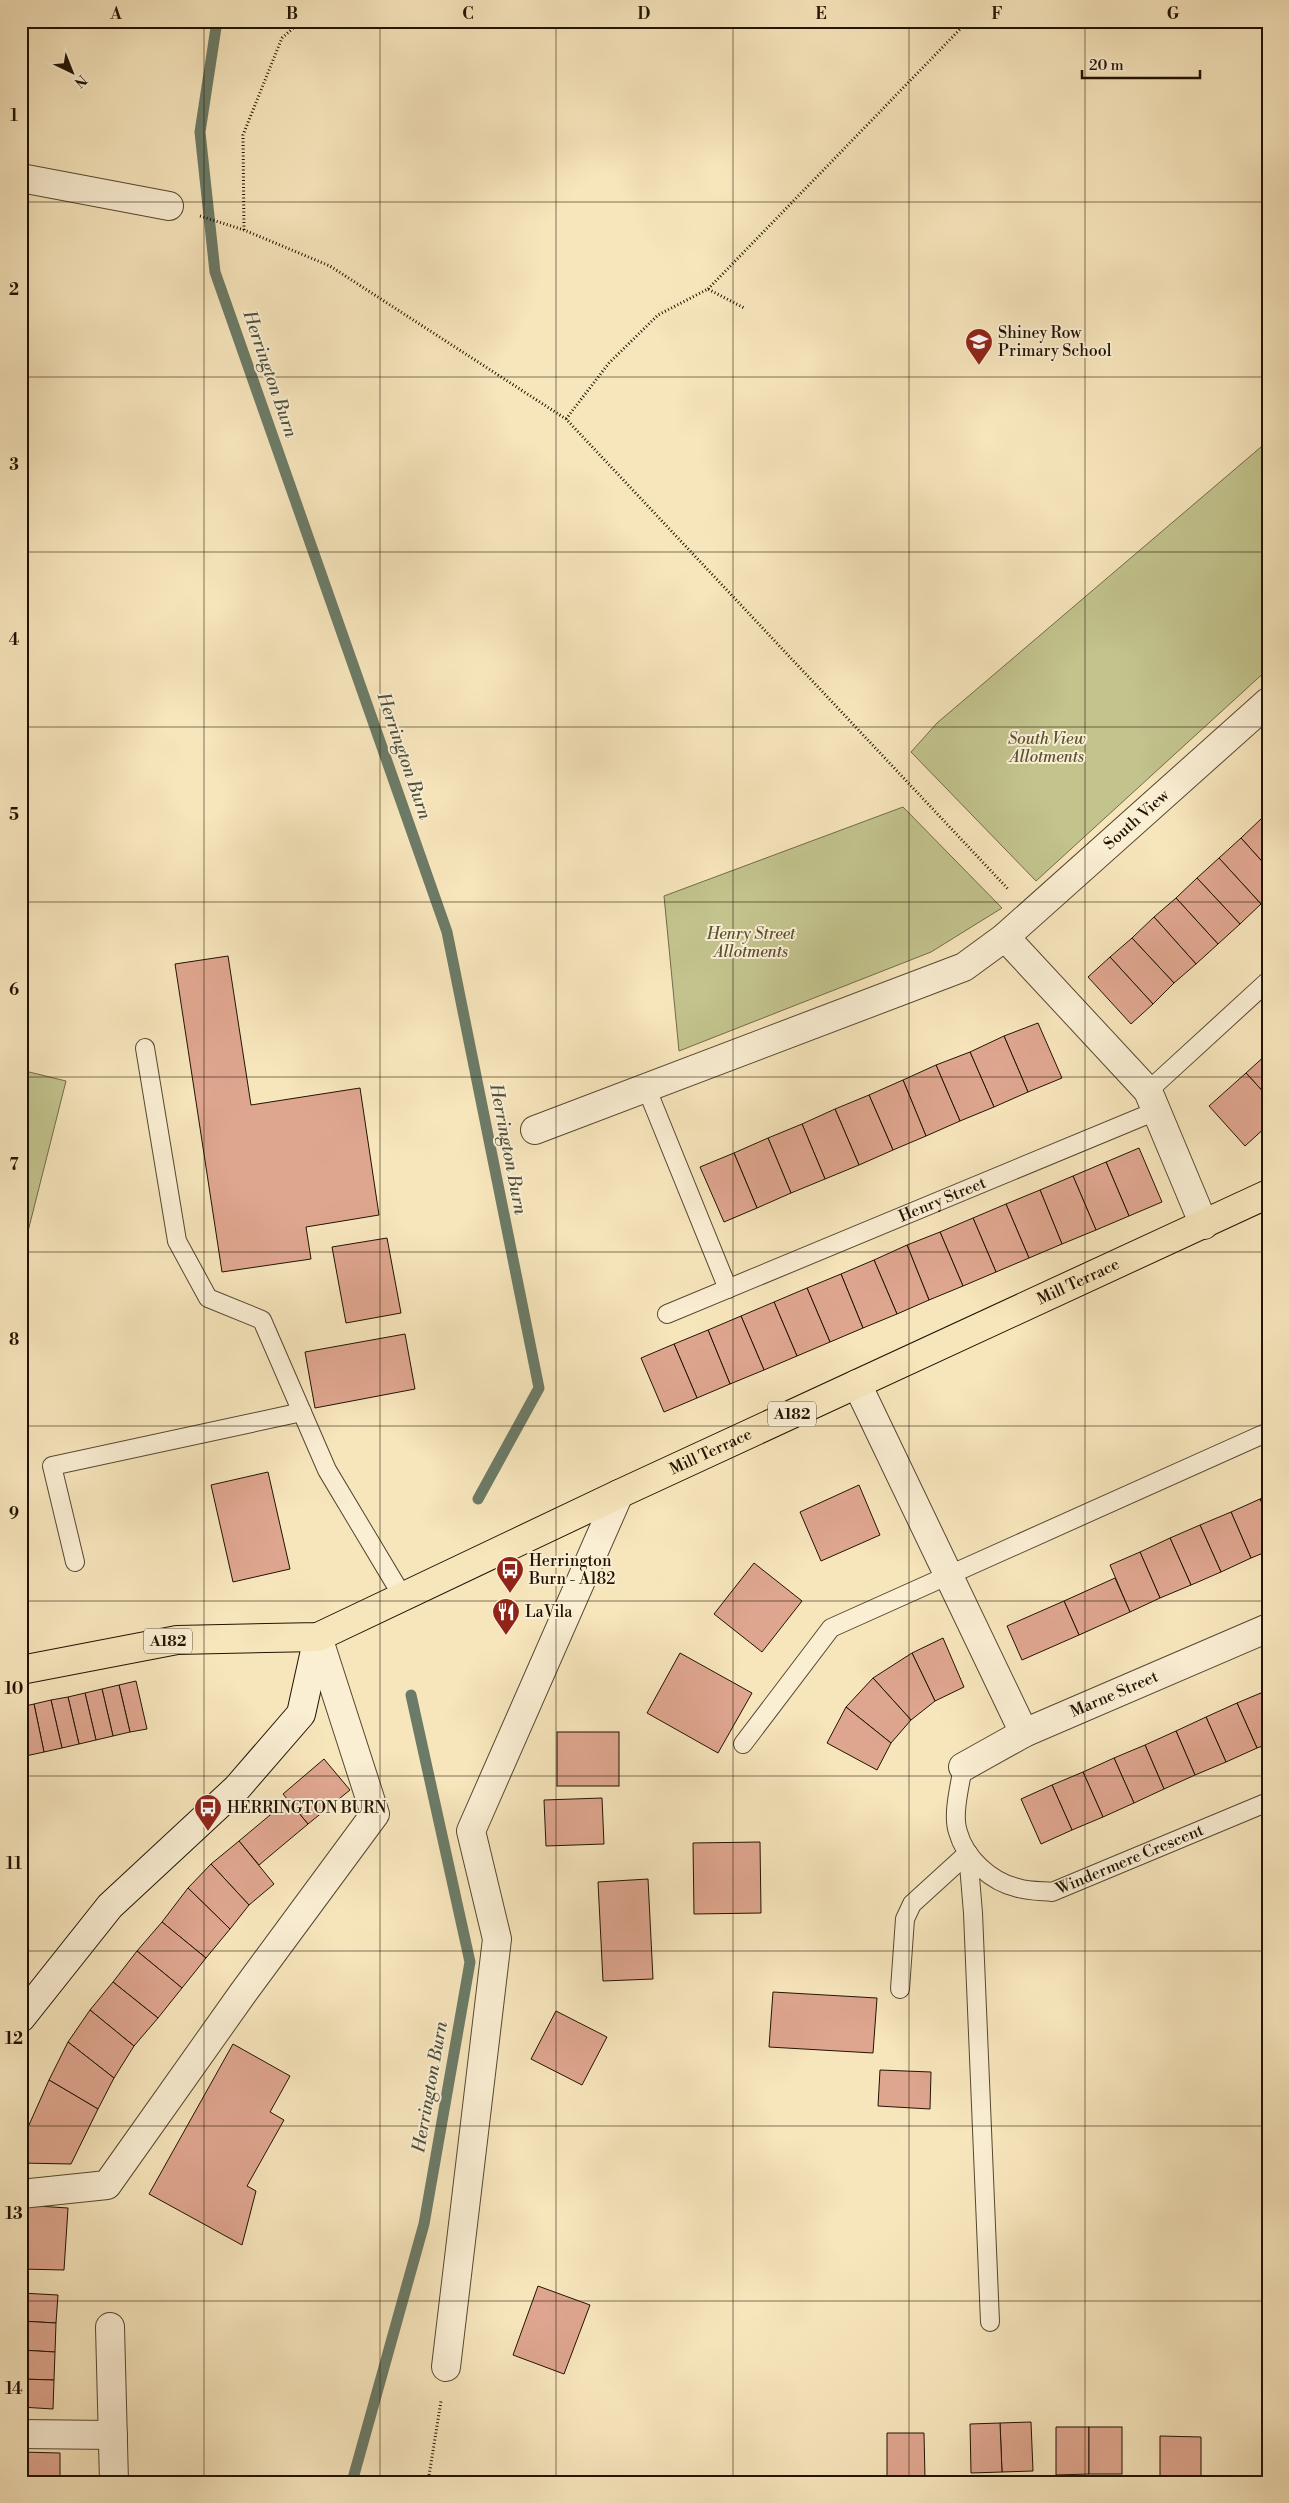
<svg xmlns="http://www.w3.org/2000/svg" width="1289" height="2503" font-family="'Libre Bodoni',serif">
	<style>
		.green { fill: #c2c38d; stroke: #726b48 }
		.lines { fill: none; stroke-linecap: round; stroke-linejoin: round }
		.stream { stroke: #6c7b67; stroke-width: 11 }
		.building { fill: #dfa68f; stroke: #211302 }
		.service-casing { stroke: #564830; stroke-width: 20 }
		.minor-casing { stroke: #564830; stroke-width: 30 }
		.secondary-casing { stroke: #211302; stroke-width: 30 }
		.primary-casing { stroke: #211302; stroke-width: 30 }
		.path { stroke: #211302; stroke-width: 3; stroke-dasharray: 1 2.5; stroke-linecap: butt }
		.service { stroke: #faeed3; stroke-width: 18 }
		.minor { stroke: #faeed3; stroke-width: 28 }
		.secondary { stroke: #faeed3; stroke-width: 28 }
		.primary { stroke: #f7e5bc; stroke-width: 28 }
		.grid { fill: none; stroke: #211302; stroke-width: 1; stroke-opacity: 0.55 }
		.labels { text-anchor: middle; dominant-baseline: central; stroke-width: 4; stroke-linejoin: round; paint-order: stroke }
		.shield { fill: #faeed3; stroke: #625541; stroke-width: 1 }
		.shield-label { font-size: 15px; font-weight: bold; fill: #211302 }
		.poi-label { font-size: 16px; fill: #211302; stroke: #faeed3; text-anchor: start }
		.park-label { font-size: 16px; font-style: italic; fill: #595133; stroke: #faeed3 }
		.street-label { font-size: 16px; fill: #211302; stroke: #faeed3 }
		.water-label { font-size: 18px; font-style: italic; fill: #4d503d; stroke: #faeed3 }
		.neatline { fill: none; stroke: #211302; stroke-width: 2 }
		.grid-label { font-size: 16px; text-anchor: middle; font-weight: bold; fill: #211302 }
	</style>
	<rect width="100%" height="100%" fill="#f7e5bc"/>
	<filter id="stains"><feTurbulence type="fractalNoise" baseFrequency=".004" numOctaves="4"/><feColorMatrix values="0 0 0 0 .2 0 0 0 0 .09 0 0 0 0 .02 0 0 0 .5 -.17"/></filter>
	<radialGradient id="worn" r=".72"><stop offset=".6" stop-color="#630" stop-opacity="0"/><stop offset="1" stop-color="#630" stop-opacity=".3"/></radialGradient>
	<g class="green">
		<path d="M1268 441V669L1036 881 911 752 937 723Z"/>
		<path d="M903 807 1002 908 931 952 679 1051 664 896Z"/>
		<path d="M21 1070 66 1081 21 1259Z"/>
	</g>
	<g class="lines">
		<g class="stream">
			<path d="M217 21 200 132 215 272 447 932 539 1388 478 1499"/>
			<path d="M352 2482 424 2224 470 1962 411 1695"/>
		</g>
	</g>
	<g class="building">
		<path d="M1268 813V824L1262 818Z"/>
		<path d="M1262 818 1268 824V868L1241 838Z"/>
		<path d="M1241 838 1268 868V898L1261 904 1219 858Z"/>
		<path d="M1219 858 1261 904 1240 924 1197 878Z"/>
		<path d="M1197 878 1240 924 1218 944 1176 898Z"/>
		<path d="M1176 898 1218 944 1196 964 1154 917Z"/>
		<path d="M1154 917 1196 964 1174 983 1132 938Z"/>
		<path d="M1132 938 1174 983 1153 1004 1110 957Z"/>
		<path d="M228 956 251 1105 360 1088 379 1215 306 1227 311 1259 222 1272 175 964Z"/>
		<path d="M1110 957 1153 1004 1131 1024 1088 977Z"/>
		<path d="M1038 1023 1062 1078 1028 1092 1004 1036Z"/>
		<path d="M1004 1036 1028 1092 994 1107 970 1052Z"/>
		<path d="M970 1052 994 1107 960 1121 936 1065Z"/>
		<path d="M1268 1053V1097L1246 1073Z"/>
		<path d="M936 1065 960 1121 926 1136 903 1080Z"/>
		<path d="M1246 1073 1268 1097V1125L1245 1146 1209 1106Z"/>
		<path d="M903 1080 926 1136 893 1150 869 1095Z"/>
		<path d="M869 1095 893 1150 859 1165 835 1109Z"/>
		<path d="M835 1109 859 1165 825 1179 802 1124Z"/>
		<path d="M802 1124 825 1179 791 1193 768 1138Z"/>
		<path d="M768 1138 791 1193 757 1208 734 1153Z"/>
		<path d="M1139 1148 1162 1202 1129 1216 1106 1162Z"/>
		<path d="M734 1153 757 1208 724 1222 700 1167Z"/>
		<path d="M1106 1162 1129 1216 1096 1230 1073 1176Z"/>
		<path d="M1073 1176 1096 1230 1062 1244 1040 1190Z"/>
		<path d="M1040 1190 1062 1244 1029 1258 1006 1204Z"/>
		<path d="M1006 1204 1029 1258 996 1272 973 1218Z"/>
		<path d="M973 1218 996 1272 963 1286 940 1232Z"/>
		<path d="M940 1232 963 1286 929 1300 907 1245Z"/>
		<path d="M387 1238 401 1313 346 1323 332 1247Z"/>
		<path d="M907 1245 929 1300 897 1314 874 1260Z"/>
		<path d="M874 1260 897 1314 863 1328 841 1274Z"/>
		<path d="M841 1274 863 1328 830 1342 807 1288Z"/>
		<path d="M807 1288 830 1342 797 1356 774 1302Z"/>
		<path d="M774 1302 797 1356 764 1370 741 1316Z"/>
		<path d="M741 1316 764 1370 730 1384 708 1330Z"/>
		<path d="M708 1330 730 1384 697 1398 674 1344Z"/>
		<path d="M405 1334 415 1389 315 1408 305 1352Z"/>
		<path d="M674 1344 697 1398 664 1412 641 1358Z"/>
		<path d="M268 1472 290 1569 233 1582 211 1485Z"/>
		<path d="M859 1485 880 1535 821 1561 800 1512Z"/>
		<path d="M1268 1495V1516L1260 1499Z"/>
		<path d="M1260 1499 1268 1516V1551L1251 1558 1231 1512Z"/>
		<path d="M1231 1512 1251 1558 1221 1572 1200 1525Z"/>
		<path d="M1200 1525 1221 1572 1191 1585 1170 1538Z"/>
		<path d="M1170 1538 1191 1585 1160 1598 1140 1552Z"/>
		<path d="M1140 1552 1160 1598 1130 1612 1110 1565Z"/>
		<path d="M754 1563 802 1601 762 1652 714 1614Z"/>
		<path d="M1115 1578 1130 1612 1079 1635 1064 1601Z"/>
		<path d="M1064 1601 1079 1635 1022 1660 1007 1626Z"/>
		<path d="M943 1638 964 1687 935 1701 912 1653Z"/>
		<path d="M680 1653 752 1693 718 1753 647 1713Z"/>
		<path d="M912 1653 935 1701 911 1720 873 1678Z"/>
		<path d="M873 1678 911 1720 891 1743 846 1707Z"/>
		<path d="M136 1681 147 1729 130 1732 119 1685Z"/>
		<path d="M119 1685 130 1732 113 1736 102 1689Z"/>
		<path d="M102 1689 113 1736 96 1740 85 1693Z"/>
		<path d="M1268 1690V1744L1257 1748 1237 1703Z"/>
		<path d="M85 1693 96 1740 79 1744 68 1697Z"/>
		<path d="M68 1697 79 1744 62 1748 51 1700Z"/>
		<path d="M51 1700 62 1748 44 1752 34 1704Z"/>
		<path d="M1237 1703 1257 1748 1226 1762 1206 1717Z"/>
		<path d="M34 1704 44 1752 21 1757V1707Z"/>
		<path d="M846 1707 891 1743 877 1770 827 1743Z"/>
		<path d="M1206 1717 1226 1762 1195 1775 1176 1731Z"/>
		<path d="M1176 1731 1195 1775 1164 1789 1145 1745Z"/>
		<rect x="557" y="1732" width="62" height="54"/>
		<path d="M1145 1745 1164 1789 1134 1803 1114 1758Z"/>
		<path d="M1114 1758 1134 1803 1103 1817 1083 1772Z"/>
		<path d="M324 1759 350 1790 308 1824 283 1794Z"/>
		<path d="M1083 1772 1103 1817 1072 1830 1052 1785Z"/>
		<path d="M1052 1785 1072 1830 1041 1844 1021 1799Z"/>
		<path d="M602 1798 604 1844 546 1846 544 1800Z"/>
		<path d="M288 1800 308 1824 259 1865 239 1841Z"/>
		<path d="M239 1841 274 1884 249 1905 211 1864Z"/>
		<path d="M760 1842 761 1913 694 1914 693 1843Z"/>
		<path d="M211 1864 249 1905 230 1929 188 1888Z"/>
		<path d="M648 1879 653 1979 603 1981 598 1882Z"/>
		<path d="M188 1888 230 1929 206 1958 162 1922Z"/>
		<path d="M162 1922 206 1958 182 1988 137 1951Z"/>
		<path d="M137 1951 182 1988 158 2018 113 1982Z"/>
		<path d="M113 1982 158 2018 134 2046 90 2010Z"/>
		<path d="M773 1992 877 1998 873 2053 769 2047Z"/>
		<path d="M90 2010 134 2046 114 2078 68 2042Z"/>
		<path d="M556 2011 607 2037 582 2085 531 2059Z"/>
		<path d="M68 2042 114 2078 98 2109 49 2080Z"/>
		<path d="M233 2044 290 2076 270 2112 284 2120 247 2186 256 2191 242 2245 149 2194Z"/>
		<path d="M880 2070 931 2072 930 2109 878 2106Z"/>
		<path d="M49 2080 98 2109 71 2164 21 2163V2143Z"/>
		<path d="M21 2205 68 2208 64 2270 21 2269Z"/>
		<path d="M538 2286 590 2305 564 2374 513 2355Z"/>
		<path d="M21 2293 58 2295 56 2323 21 2321Z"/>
		<path d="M21 2321 56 2323 55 2352 21 2350Z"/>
		<path d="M21 2350 55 2352 54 2380 21 2379Z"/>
		<path d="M21 2379 54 2380 53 2409 21 2407Z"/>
		<path d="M1031 2422 1033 2471 1002 2472 1000 2423Z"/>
		<path d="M1000 2423 1002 2472 971 2473 970 2424Z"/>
		<path d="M1056 2427H1089V2474L1056 2475Z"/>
		<rect x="1089" y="2427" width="33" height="47"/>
		<path d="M887 2433H924L925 2478H887Z"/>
		<path d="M1160 2436 1201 2437V2482H1160Z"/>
		<path d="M21 2452 60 2453V2482H21Z"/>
	</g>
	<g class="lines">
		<defs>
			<g id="service">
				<path d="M145 1048 177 1241 208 1298 262 1320 327 1470 403 1597"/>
				<path d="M646 1087 728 1289"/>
				<path d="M1148 1091 1268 981"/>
				<path id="s1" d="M667 1314 1156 1111"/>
				<path d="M75 1562 52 1466 302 1412"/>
				<path d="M743 1744 831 1628 1268 1432"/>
				<path id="s2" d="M963 1767C960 1785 952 1815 958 1832 965 1858 991 1882 1018 1888 1028 1891 1041 1891 1052 1892L1268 1802"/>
				<path d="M968 1853 973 1913 990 2322"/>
				<path d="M900 1989 905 1919 912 1904 968 1853"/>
			</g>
			<g id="minor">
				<path d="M21 178 169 206"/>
				<path d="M1005 937 1148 1091 1204 1225"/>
				<path id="s3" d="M535 1130 964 967 1005 937 1268 702"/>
				<path d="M857 1384 1024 1733"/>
				<path id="s4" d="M963 1767 1024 1733 1268 1628"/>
				<path d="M21 2194 107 2185 243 1993 375 1814 318 1637"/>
				<path d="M110 2327 114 2482"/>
				<path d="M446 2367 497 1939 471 1831 619 1494"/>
				<path d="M21 2434 113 2435"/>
			</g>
			<path id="secondary" d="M21 2018 110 1906 237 1788 301 1714 318 1637"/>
			<g id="primary">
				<path id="s5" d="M21 1670 177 1640 318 1637 619 1494 1268 1194"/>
			</g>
		</defs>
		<use href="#service" class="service-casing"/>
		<use href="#minor" class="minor-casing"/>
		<use href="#secondary" class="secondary-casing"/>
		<use href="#primary" class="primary-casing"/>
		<g class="path">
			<path d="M200 216 244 230 330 266 566 419 1008 889"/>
			<path d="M244 230 243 135 282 38 301 21"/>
			<path d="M708 289 968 21"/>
			<path d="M566 419 609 363 658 315 708 289 744 308"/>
			<path d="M428 2482 441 2401"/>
		</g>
		<use href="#service" class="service"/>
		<use href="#minor" class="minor"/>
		<use href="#secondary" class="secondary"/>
		<use href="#primary" class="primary"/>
	</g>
	<path class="grid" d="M204 21V2482M380 21V2482M556 21V2482M733 21V2482M909 21V2482M1085 21V2482M21 202H1268M21 377H1268M21 552H1268M21 727H1268M21 902H1268M21 1077H1268M21 1252H1268M21 1426H1268M21 1601H1268M21 1776H1268M21 1951H1268M21 2126H1268M21 2301H1268"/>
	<defs>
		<symbol id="school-pin" viewBox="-11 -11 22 30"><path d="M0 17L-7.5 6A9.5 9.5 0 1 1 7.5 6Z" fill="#8f2418" stroke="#faeed3"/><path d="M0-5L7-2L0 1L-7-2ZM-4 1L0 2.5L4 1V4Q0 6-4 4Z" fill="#fff"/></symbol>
		<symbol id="bus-pin" viewBox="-11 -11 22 30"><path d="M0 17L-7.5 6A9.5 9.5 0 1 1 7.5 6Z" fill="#8f2418" stroke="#faeed3"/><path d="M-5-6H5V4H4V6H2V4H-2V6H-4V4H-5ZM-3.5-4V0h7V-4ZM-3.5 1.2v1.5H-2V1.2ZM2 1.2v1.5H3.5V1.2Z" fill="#fff"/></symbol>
		<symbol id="restaurant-pin" viewBox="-11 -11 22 30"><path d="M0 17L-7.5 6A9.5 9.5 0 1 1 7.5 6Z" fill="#8f2418" stroke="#faeed3"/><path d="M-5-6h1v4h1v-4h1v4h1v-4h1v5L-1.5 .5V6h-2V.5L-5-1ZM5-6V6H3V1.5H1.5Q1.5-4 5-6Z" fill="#fff"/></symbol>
	</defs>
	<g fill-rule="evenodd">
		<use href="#school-pin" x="963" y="326" width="32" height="43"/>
		<use href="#bus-pin" x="494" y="1554" width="32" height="43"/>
		<use href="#restaurant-pin" x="490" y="1596" width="32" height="43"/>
		<use href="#bus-pin" x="192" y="1792" width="32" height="43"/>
	</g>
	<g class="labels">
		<g class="shield">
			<rect x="768" y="1401.5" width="48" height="25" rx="4"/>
			<rect x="144" y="1628.5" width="48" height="25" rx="4"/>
		</g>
		<g class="shield-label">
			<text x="792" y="1414">A182</text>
			<text x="168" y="1641">A182</text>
		</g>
		<g class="poi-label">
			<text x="998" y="333">Shiney Row<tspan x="998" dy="18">Primary School</tspan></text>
			<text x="529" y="1561">Herrington<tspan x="529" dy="18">Burn - A182</tspan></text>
			<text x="525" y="1612">LaVila</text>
			<text x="227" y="1808">HERRINGTON BURN</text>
		</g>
		<g class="park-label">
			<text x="1047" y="739">South View<tspan x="1047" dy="18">Allotments</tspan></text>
			<text x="751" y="934">Henry Street<tspan x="751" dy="18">Allotments</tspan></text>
		</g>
		<g class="street-label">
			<text stroke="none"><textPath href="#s3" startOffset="686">South View</textPath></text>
			<text stroke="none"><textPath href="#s1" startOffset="298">Henry Street</textPath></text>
			<text stroke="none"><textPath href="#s5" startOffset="1139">Mill Terrace</textPath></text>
			<text stroke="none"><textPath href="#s5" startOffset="734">Mill Terrace</textPath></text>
			<text stroke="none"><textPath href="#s4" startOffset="168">Marne Street</textPath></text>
			<text stroke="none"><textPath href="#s2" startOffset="270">Windermere Crescent</textPath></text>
		</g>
		<g class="water-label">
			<text transform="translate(270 374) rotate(71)">Herrington Burn</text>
			<text transform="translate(404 756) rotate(71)">Herrington Burn</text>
			<text transform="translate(508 1149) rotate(79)">Herrington Burn</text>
			<text transform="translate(430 2087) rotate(-80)">Herrington Burn</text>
		</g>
	</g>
	<rect width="1289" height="2503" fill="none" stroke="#f7e5bc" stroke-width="55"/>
	<g transform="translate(72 72) rotate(137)" stroke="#faeed3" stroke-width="4" paint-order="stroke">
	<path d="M0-4L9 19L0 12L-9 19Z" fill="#211302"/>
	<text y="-8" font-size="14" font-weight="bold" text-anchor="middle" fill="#211302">N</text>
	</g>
	<path d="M1082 70v8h118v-8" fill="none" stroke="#211302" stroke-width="2.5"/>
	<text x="1089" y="70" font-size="15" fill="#211302" stroke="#faeed3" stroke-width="4" paint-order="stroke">20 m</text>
	<rect x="28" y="28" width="1234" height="2448" class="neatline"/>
	<g class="grid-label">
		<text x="116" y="19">A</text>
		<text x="292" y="19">B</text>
		<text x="468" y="19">C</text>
		<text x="644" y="19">D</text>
		<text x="821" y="19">E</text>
		<text x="997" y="19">F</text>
		<text x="1173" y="19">G</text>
		<text x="14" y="121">1</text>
		<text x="14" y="295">2</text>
		<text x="14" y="470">3</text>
		<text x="14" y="645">4</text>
		<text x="14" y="820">5</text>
		<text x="14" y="995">6</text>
		<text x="14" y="1170">7</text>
		<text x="14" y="1345">8</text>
		<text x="14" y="1519">9</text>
		<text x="14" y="1694">10</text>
		<text x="14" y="1869">11</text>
		<text x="14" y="2044">12</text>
		<text x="14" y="2219">13</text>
		<text x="14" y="2394">14</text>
	</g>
	<rect width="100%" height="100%" filter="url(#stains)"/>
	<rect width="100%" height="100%" fill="url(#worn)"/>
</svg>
